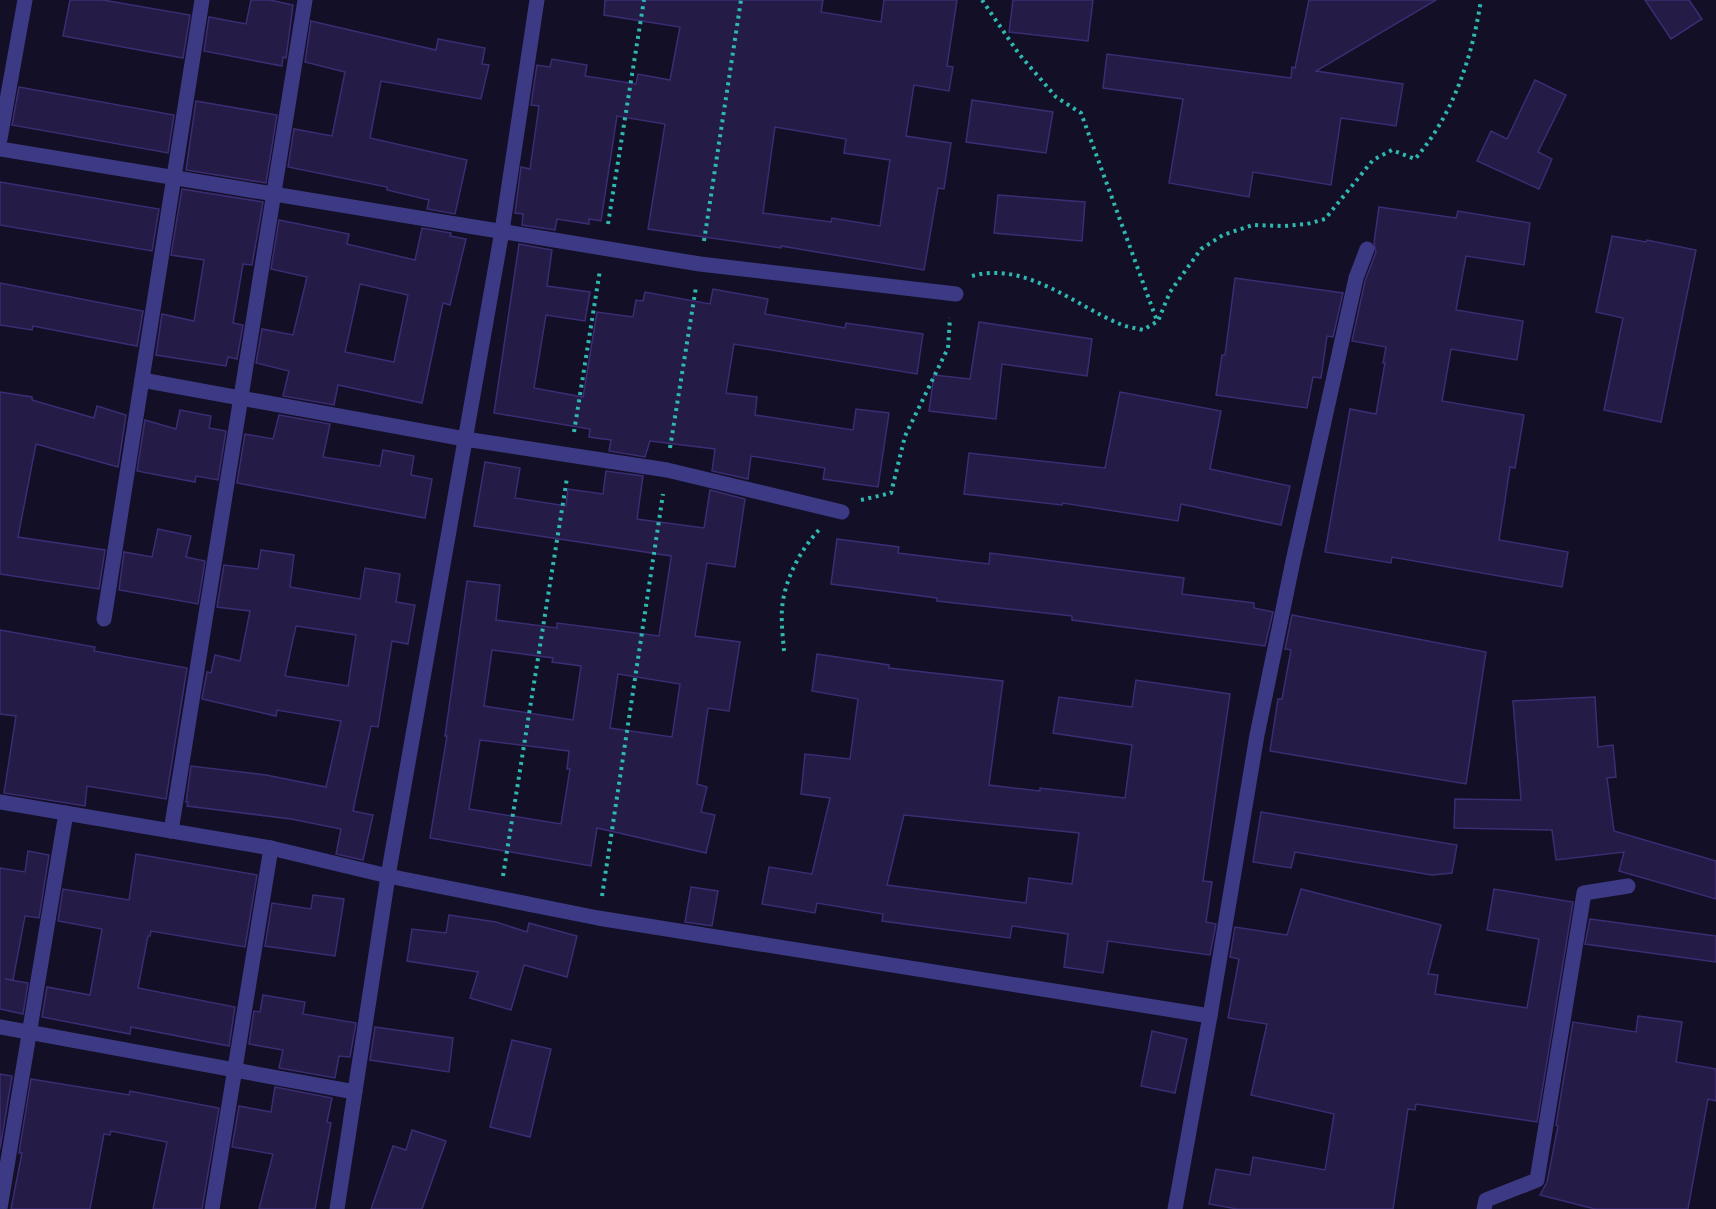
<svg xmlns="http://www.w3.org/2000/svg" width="1716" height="1209" font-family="'DejaVu Sans',sans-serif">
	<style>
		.building { fill: #241b47; stroke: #3b2d73; stroke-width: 1.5; fill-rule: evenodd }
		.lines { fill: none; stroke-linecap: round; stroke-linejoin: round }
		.path { stroke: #2fb8b0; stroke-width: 4; stroke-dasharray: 3 4.5; stroke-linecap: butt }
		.minor { stroke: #3d3a85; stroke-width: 15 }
	</style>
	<rect width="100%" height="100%" fill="#130f26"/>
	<g class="building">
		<path d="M70 0H103L190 15 183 58 63 36Z"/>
		<path d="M251 0H270L293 5 286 58 283 57 282 66 204 51 209 17 246 24Z"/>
		<path d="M605 0H823L821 12 881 22 884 0H957L947 66 953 67 949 91 914 85 906 136 951 143 944 189 938 188 924 270 781 246V248L648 229 665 124 617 116 601 221 589 219V224L557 219 555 230 522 225 523 214 515 213 521 167 530 169 539 106 531 105 537 65 550 67 552 59 587 65 585 76 636 84 638 74 670 80 680 27 604 15ZM775 127 846 139 844 153 890 160 880 226 832 218 831 222 763 213Z"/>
		<path d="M1013 0H1093L1088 41 1009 32Z"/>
		<path d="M1309 0H1436L1316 71 1403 84 1396 126 1341 118 1331 185 1253 172 1249 197 1169 183 1183 99 1103 88 1107 54 1291 78 1292 67 1295 68Z"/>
		<path d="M1645 0H1689L1702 19 1671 39Z"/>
		<path d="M311 21 436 50 438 39 485 48 482 64 489 65 481 99 381 81 370 138 467 160 455 214 427 209 429 200 387 190V187L288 167 294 129 332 136 345 72 305 62Z"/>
		<path d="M1535 80 1566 95 1538 152 1552 159 1539 189 1477 161 1491 131 1507 139Z"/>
		<path d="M19 87 174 115 168 153 12 125Z"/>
		<path d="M972 100 1053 112 1046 153 966 142Z"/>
		<path d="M196 101 277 115 266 183 186 170Z"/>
		<path d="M0 182 159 209 152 251 0 225Z"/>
		<path d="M182 189 263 202 252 265 243 264 233 323 243 325 237 359 228 357 226 366 156 355 162 314 194 321 204 260 171 255Z"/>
		<path d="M998 195 1085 202 1082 241 994 233Z"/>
		<path d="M1379 207 1456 218 1458 211 1530 223 1524 265 1466 256 1456 310 1523 321 1517 360 1451 349 1442 401 1524 415 1515 468 1510 467 1499 540 1568 552 1562 587 1392 557 1391 563 1325 552 1350 409 1376 414 1385 363H1383L1386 347 1352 341 1365 281 1376 252 1374 243Z"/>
		<path d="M279 220 349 234 347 244 415 260 422 228 451 233 450 236 466 239 450 305 443 303 422 403 338 385 334 405 283 396 289 371 256 363 262 329 293 335 307 277 271 269ZM360 284 408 295 394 362 345 352Z"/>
		<path d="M1612 236 1646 242 1647 240 1696 250 1661 422 1604 410 1623 318 1596 312Z"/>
		<path d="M519 244 552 250 547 286 590 292 585 321 546 315 534 388 583 397 597 312 633 317 636 300 643 301 645 292 710 304 713 289 768 299 765 314 845 328 846 323 923 334 917 374 734 344 726 393 757 397 755 415 853 430 856 409 889 413 878 487 823 479 825 468 751 456 748 479 712 471 715 449 650 441 645 457 609 451 611 440 589 437 590 429 494 413Z"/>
		<path d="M1235 278 1343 293 1333 337 1327 336 1321 378 1313 377 1307 408 1216 395 1222 355H1225Z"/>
		<path d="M0 283 143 311 137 346 33 326 32 330 0 325Z"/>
		<path d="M979 322 1092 339 1087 376 1002 364 996 419 929 411 934 375 970 379Z"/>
		<path d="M0 392 32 397V400L94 418 97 406 126 415 118 467 36 444 18 537 105 550 99 589 0 574Z"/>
		<path d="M1120 392 1221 411 1210 469 1290 486 1281 525 1181 504 1178 521 1063 503 1062 505 964 494 969 453 1105 468Z"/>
		<path d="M180 410 211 416 209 428 226 431 218 480 196 476 195 482 137 471 145 420 176 429Z"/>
		<path d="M279 415 330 424 323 457 380 466 383 450 414 456 411 475 432 479 425 518 237 483 245 434 273 439Z"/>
		<path d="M485 462 520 468 515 498 566 506 568 489 603 494 606 471 643 476 637 519 704 528 710 490 745 499 735 567 707 563 695 636 740 642 729 711 708 708 697 784 707 787 701 812 715 815 706 853 597 828 591 866 430 838 447 736H445L467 581 500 585 496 620 557 628V623L659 636 671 558V556L474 526ZM492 650 553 658 552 662 581 666 573 720 484 706ZM618 674 680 684 672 737 610 728ZM480 740 569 751 567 769H570L561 824 469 809Z"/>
		<path d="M158 529 191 536 186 557 205 561 198 604 119 590 124 552 152 557Z"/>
		<path d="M837 539 899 547 898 553 989 564 990 553 1184 578 1182 594 1254 603V608L1273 612 1265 646 1072 620V616L937 601V598L831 584Z"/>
		<path d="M261 550 294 555 290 587 360 599 365 568 400 574 396 602 415 605 408 644 392 641 378 727 371 726 353 811 373 815 363 860 336 854 341 829 291 819 187 806 188 802H186L191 766 266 775 326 787 341 721 277 710 276 716 202 699 207 672 211 673 215 655 240 661 250 611 217 607 224 565 258 569ZM296 626 356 635 348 686 285 676Z"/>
		<path d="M1292 615 1486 652 1466 784 1270 751 1278 699H1282L1291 650 1285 649Z"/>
		<path d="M0 630 95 647 94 651 187 668 166 799 87 786 85 806 4 793 16 716 0 714Z"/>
		<path d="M817 654 889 665V668L1003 681 989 785 1040 791V788L1125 798 1132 745 1053 733 1059 697 1132 707 1136 680 1230 694 1203 881 1212 882 1206 922 1216 924 1210 955 1108 941 1103 973 1064 967 1068 934 1012 926 1010 938 882 921 883 914 817 903 815 913 762 904 769 867 812 874 830 798 801 794 805 754 850 759 858 699 812 691ZM904 815 1079 833 1072 884 1029 878 1026 903 887 885Z"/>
		<path d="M1595 697 1598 747 1613 745 1616 777 1607 778 1614 831 1716 861V899L1619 871 1624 852 1556 860 1552 830 1454 828 1455 799 1521 800 1513 701Z"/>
		<path d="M1261 812 1457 845 1452 873 1432 875 1295 852 1291 868 1253 862Z"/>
		<path d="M28 851 49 855 39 918 25 916 13 980 5 979 28 983 23 1014 0 1009V868L25 872Z"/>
		<path d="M136 854 257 875 245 947 151 931 150 936H148L138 988 235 1007 229 1046 131 1027 130 1034 42 1017 47 987 90 995 102 929 58 921 63 889 129 900Z"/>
		<path d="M691 887 718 891 712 926 685 922Z"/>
		<path d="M1301 889 1441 925 1428 974 1438 975 1435 994 1527 1008 1539 939 1487 930 1494 889 1573 902 1537 1122 1416 1104 1415 1110 1408 1109 1393 1209H1237L1209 1204 1216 1169 1250 1175 1253 1157 1325 1170 1334 1114 1251 1095 1267 1024 1228 1018 1239 959 1230 957 1235 927 1287 935Z"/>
		<path d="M313 895 344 899 335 956 265 946 272 903 311 909Z"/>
		<path d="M449 915 496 922 527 932 529 923 577 936 567 977 524 965 511 1010 470 998 478 972 407 961 412 929 446 933Z"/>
		<path d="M1590 919 1716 936V962L1585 944Z"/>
		<path d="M263 995 305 1002 303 1014 356 1023 350 1057 339 1056 335 1078 279 1068 283 1050 249 1044 254 1011 260 1012Z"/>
		<path d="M1638 1016 1682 1022 1676 1062 1716 1069V1101L1708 1099 1688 1209H1595L1540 1195 1547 1182 1558 1126 1556 1125 1573 1022 1636 1032Z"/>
		<path d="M375 1027 453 1038 449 1072 370 1060Z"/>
		<path d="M1152 1031 1187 1039 1175 1093 1141 1086Z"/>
		<path d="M512 1040 551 1049 530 1137 490 1127Z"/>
		<path d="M0 1074 12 1076 0 1149Z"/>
		<path d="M31 1079 129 1095 130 1091 219 1108 202 1209H153L167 1142 111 1131 110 1135 104 1134 90 1209H11L22 1153H19Z"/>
		<path d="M275 1087 332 1098 327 1122 331 1123 315 1209H259L273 1154 232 1147 239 1106 271 1112Z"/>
		<path d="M412 1130 446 1141 422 1209H371L393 1146 406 1150Z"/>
	</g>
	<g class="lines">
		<g class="path">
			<path d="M982 0 1019 54 1056 97 1081 113 1157 321"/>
			<path d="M608 224 644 0"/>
			<path d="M704 241 741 0"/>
			<path d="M972 276C1026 261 1074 305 1120 324 1127 327 1135 328 1143 330L1158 321 1170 292 1201 249 1223 235 1253 225 1284 226 1307 224 1325 219 1373 160 1392 150 1415 159C1453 115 1472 58 1481 0"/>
			<path d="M574 432 600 270"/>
			<path d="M670 448 696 287"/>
			<path d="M861 500 891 493 905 436 948 348 950 318"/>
			<path d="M784 651C783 638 781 623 782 609 784 581 800 550 819 530"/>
			<path d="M503 876 567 478"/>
			<path d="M602 896 663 494"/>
		</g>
		<g class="minor">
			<path d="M0 139 25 0"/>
			<path d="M0 149 700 264 956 294"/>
			<path d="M142 380 465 439 667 470 842 512"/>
			<path d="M104 619 202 0"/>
			<path d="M0 802 271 848 388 876 598 918 1210 1016"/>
			<path d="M171 831 305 0"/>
			<path d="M0 1027 355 1092"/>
			<path d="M0 1208 66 813"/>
			<path d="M212 1209 271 848"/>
			<path d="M337 1209 388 876 502 231 537 0"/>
			<path d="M1175 1209 1210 1016 1257 735 1293 561 1356 278 1367 249"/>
			<path d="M1484 1209 1486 1200 1537 1180 1584 893 1628 886"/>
		</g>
	</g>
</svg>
